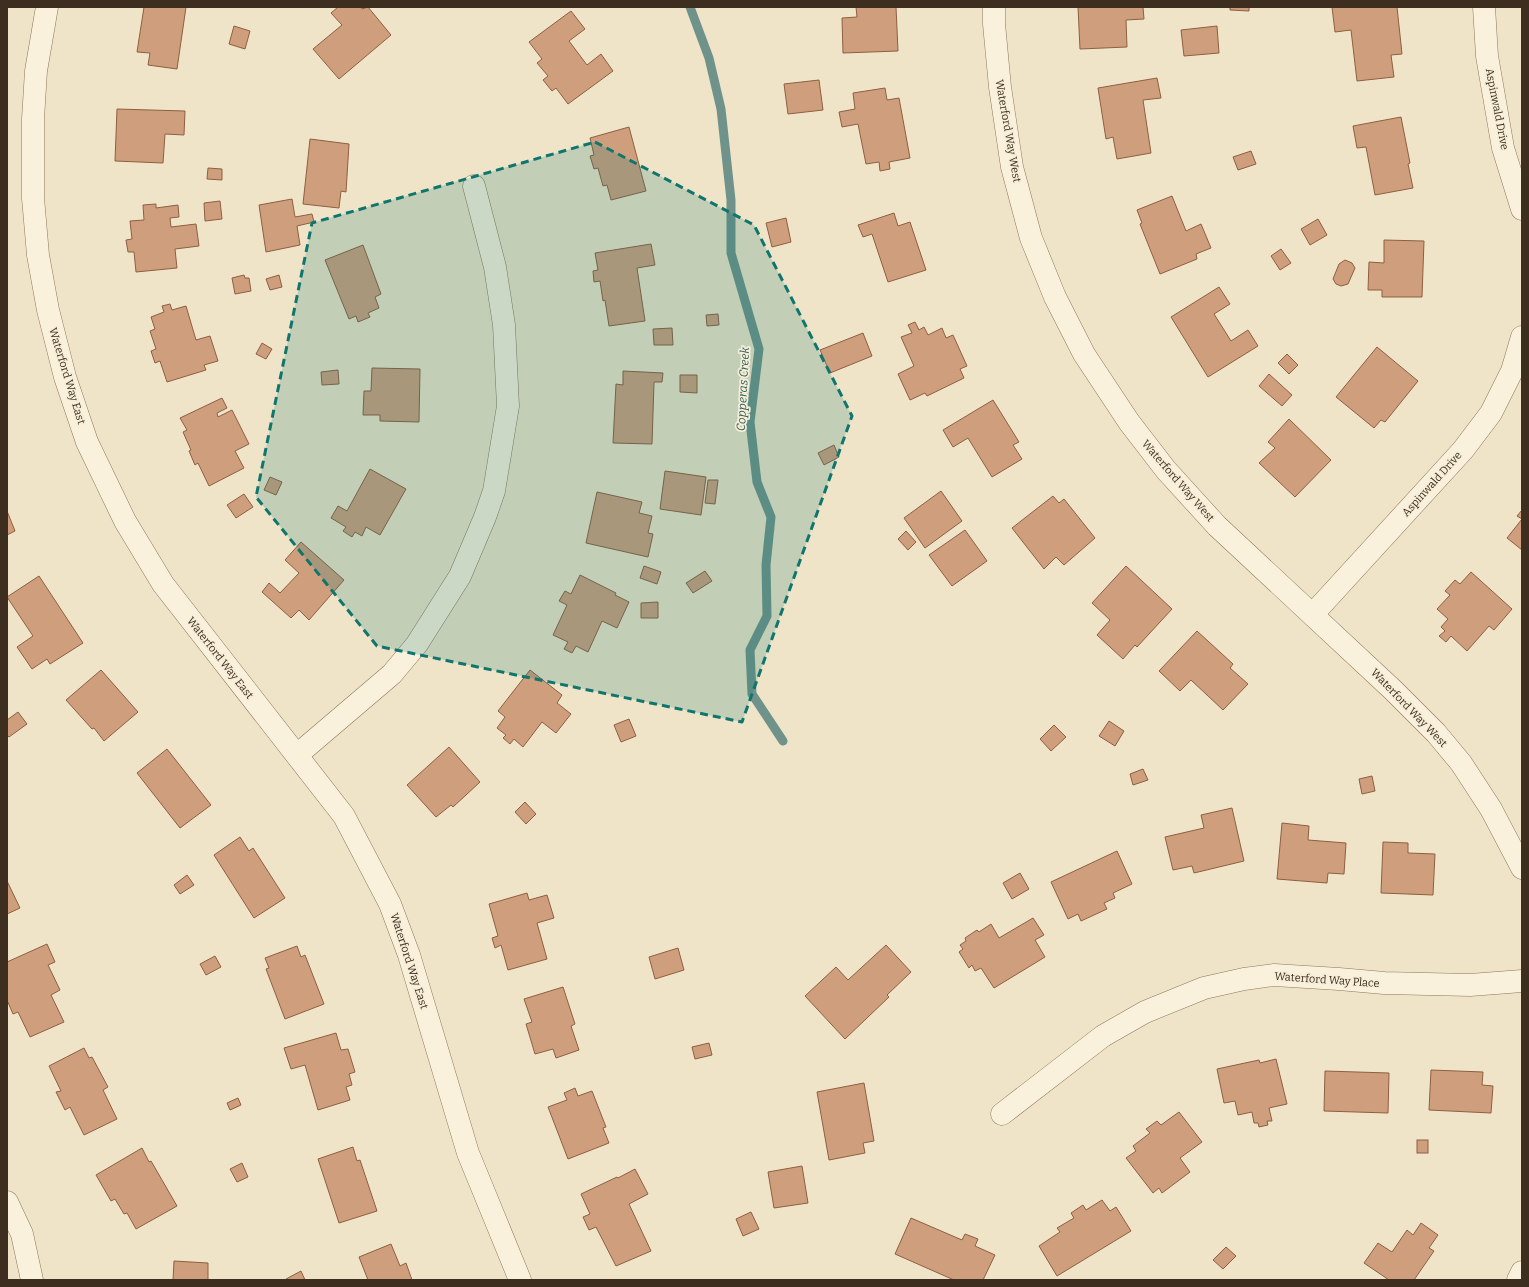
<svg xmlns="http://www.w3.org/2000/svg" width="1529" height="1287" font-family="Bitter,serif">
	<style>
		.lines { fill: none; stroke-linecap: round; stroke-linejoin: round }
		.stream { stroke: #6f938a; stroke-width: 9 }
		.building { fill: #cf9f7d; stroke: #8d5f41 }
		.street-casing { stroke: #8d765c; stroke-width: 23 }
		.street { stroke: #faf1dc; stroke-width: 22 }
		.marked { fill: #0f766e; fill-opacity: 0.2; stroke: #0f766e; stroke-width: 3; stroke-dasharray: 8 5; stroke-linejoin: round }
		.labels { text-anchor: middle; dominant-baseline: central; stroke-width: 3.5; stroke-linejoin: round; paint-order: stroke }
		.street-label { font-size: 11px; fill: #3d2e20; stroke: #f7eed8 }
		.water-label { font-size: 12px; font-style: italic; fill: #2f5d5a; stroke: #f7eed8 }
	</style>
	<rect width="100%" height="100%" fill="#f0e4c8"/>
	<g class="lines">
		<path class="stream" d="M690 7 709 58 721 109 731 200V253L759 349 750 422 757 482 771 517 766 565 767 616 750 650 752 694 783 741"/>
	</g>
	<g class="building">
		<path d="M144 7H186L177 69 148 65 150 53 137 52Z"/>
		<path d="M338 7H361L362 9 368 7 391 35 339 79 313 49 342 25 331 13Z"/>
		<path d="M856 7H896L898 51 843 53 842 18 857 17Z"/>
		<path d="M1078 7H1143L1144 19 1126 20 1127 47 1080 49Z"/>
		<path d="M1230 7H1249V11L1230 10Z"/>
		<path d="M1332 7H1397L1402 54 1391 55 1394 77 1357 81 1351 30 1335 32Z"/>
		<path d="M571 11 585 29 569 41 587 65 601 54 613 71 568 104 556 88 552 91 543 80 548 76 537 63 542 59 529 42Z"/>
		<path d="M234 26 250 31 245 49 229 44Z"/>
		<path d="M1217 26 1219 53 1184 56 1181 30Z"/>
		<path d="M1157 78 1161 98 1143 100 1151 153 1117 159 1113 137 1106 139 1098 88Z"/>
		<path d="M819 80 823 110 788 114 784 84Z"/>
		<path d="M885 88 887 100 899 98 910 158 889 162 890 169 880 171 879 162 866 164 858 124 842 127 839 112 855 109 853 93Z"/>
		<path d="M117 109 185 111 184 135 165 134 163 163 115 161Z"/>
		<path d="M1401 117 1410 163 1408 164 1413 188 1375 195 1366 147 1357 148 1353 126Z"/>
		<path d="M629 127 646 191 611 200 607 185 603 186 598 168 594 169 590 156 594 155 590 138Z"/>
		<path d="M310 139 349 144 346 192 341 191 339 208 303 204Z"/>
		<path d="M1251 151 1256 164 1238 170 1233 157Z"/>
		<path d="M208 168 222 169V180L207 179Z"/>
		<path d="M1172 196 1186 231 1201 224 1211 248 1196 254 1197 259 1160 274 1140 224 1142 223 1137 210Z"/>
		<path d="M292 199 295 217 312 214 314 222 297 226 300 245 266 252 259 205Z"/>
		<path d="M220 201 222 219 205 221 204 203Z"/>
		<path d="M156 204V208L178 205 179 217 170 218 171 227 196 224 199 246 175 249 177 268 136 272 134 252H128L126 240 132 239 130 221 144 220 143 205Z"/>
		<path d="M894 213 898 226 910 222 926 270 888 282 872 234 863 237 858 225Z"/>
		<path d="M786 218 791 242 772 247 766 223Z"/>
		<path d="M1318 219 1327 235 1310 245 1301 229Z"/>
		<path d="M1384 240 1424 241 1422 297H1382V290H1368L1369 262 1384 263Z"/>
		<path d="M651 244 655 265 637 268 645 321 609 326 605 300 603 301 600 281 594 282 593 271 598 270 595 253Z"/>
		<path d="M363 245 381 294 375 297 379 308 368 313 370 317 358 322 356 316 349 319 325 260Z"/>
		<path d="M1281 249 1291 263 1280 270 1271 256Z"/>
		<path d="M1345 260 1352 263 1355 268 1348 284 1341 286 1336 284 1333 279 1339 264Z"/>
		<path d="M244 275 245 278H249L251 291 235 294 232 278Z"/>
		<path d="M279 275 282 287 270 290 266 279Z"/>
		<path d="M1219 287 1230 304 1214 314 1231 341 1248 330 1258 346 1208 377 1171 317Z"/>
		<path d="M170 304 172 310 186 306 196 340 210 336 218 361 204 365 206 370 167 382 160 361 155 363 151 351 156 349 150 331 155 329 151 317 164 312 162 306Z"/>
		<path d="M718 314 719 325 707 326 706 315Z"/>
		<path d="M915 322 919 330 924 327 928 335 942 328 946 338 953 335 967 366 960 369 964 378 927 396 925 393 910 400 898 374 914 366 901 337 912 333 908 325Z"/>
		<path d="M672 328 673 345H654L653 329Z"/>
		<path d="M863 333 872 356 830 373 820 350Z"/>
		<path d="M262 343 272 349 266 359 256 354Z"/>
		<path d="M1377 347 1418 381 1385 422 1381 420 1374 428 1336 397Z"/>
		<path d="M1287 354 1298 365 1289 374 1278 363Z"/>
		<path d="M372 368 420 369 419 422 380 421V415H363L364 391H371Z"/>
		<path d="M338 370 339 384 322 385 321 372Z"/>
		<path d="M623 371 663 373 662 382H654L652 444 613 443 616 384 623 385Z"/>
		<path d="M1269 374 1292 395 1282 406 1259 386Z"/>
		<path d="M680 375H697V393L680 392Z"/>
		<path d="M222 398 227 408 217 413 218 417 232 410 249 444 235 451 244 468 209 486 198 463 195 465 189 451 191 450 183 432 187 430 180 418Z"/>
		<path d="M993 400 1019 442 1013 445 1022 459 992 477 968 438 953 447 943 430Z"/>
		<path d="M1289 419 1331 460 1295 497 1259 463 1275 448 1268 442Z"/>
		<path d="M834 445 839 457 824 465 818 453Z"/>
		<path d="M370 469 406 489 380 535 366 527 362 536 355 532 352 537 343 531 346 527 331 518 338 506 347 511Z"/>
		<path d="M665 471 706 477 701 515 660 509Z"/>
		<path d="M270 477 282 482 276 495 264 490Z"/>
		<path d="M708 480H718L715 504 705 503Z"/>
		<path d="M941 491 962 521 925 548 904 518Z"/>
		<path d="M597 492 642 502 639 513 652 516 648 533 653 534 648 557 586 543Z"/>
		<path d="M244 494 253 507 236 518 227 505Z"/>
		<path d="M1053 496 1059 503 1064 499 1095 538 1064 565 1056 557 1044 569 1012 528Z"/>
		<path d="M1522 510V550L1507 538 1522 519 1517 516Z"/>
		<path d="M7 511 15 531 7 535Z"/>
		<path d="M965 530 987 561 952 586 929 555Z"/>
		<path d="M906 531 916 542 908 550 898 539Z"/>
		<path d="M301 542 344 580 309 620 299 610 291 618 262 592 269 583 280 593 299 573 285 560Z"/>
		<path d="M644 566 661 572 657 584 640 578Z"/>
		<path d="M1126 566 1172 609 1137 647 1135 645 1123 659 1097 635 1110 620 1092 603Z"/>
		<path d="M705 571 712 581 693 593 686 583Z"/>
		<path d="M1471 572 1512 609 1494 630 1489 626 1467 651 1451 636 1446 642 1439 636 1445 631 1441 627 1448 619 1437 609 1450 595 1445 591 1455 580 1460 584Z"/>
		<path d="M580 575 616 593 615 595 629 602 617 628 602 621 588 652 576 646 572 653 564 649 568 642 553 635 567 605 559 601 565 591 571 594Z"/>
		<path d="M39 576 83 643 50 664 47 659 32 669 17 647 33 636 7 597Z"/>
		<path d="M658 602V618H641V603Z"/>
		<path d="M1197 631 1233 664 1230 668 1248 684 1223 710 1191 680 1180 691 1159 671Z"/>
		<path d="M101 670 138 712 104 741 94 728 92 729 66 700Z"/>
		<path d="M530 670 562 695 557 703 571 714 556 733 542 722 523 747 514 739 510 744 503 738 506 735 497 728 505 717 498 711Z"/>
		<path d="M18 712 27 724 9 737 7 735V720Z"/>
		<path d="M629 719 636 736 621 742 614 725Z"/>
		<path d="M1109 721 1124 731 1115 746 1099 736Z"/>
		<path d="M1054 725 1066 737 1051 751 1040 739Z"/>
		<path d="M449 747 480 782 453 807 451 805 436 817 407 785Z"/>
		<path d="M167 749 211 805 180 828 137 773Z"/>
		<path d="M1143 769 1148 780 1133 785 1130 774Z"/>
		<path d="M1372 776 1375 791 1362 794 1359 779Z"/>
		<path d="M525 802 536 814 526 824 515 812Z"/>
		<path d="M1232 808 1244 861 1194 873 1192 866 1173 870 1165 837 1204 828 1201 815Z"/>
		<path d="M1282 823 1309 826 1308 840 1346 843 1344 874 1328 873 1327 883 1277 879Z"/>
		<path d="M240 837 249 851 253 848 285 898 254 918 214 855Z"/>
		<path d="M1383 842 1408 843V853L1435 854 1433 895 1381 893Z"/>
		<path d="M1117 851 1132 884 1113 893 1115 898 1104 903 1107 909 1081 921 1078 914 1068 919 1051 882Z"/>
		<path d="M1020 873 1029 889 1012 899 1003 883Z"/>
		<path d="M187 875 194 885 180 894 174 885Z"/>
		<path d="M7 881 20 908 7 914Z"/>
		<path d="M527 893 529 900 547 895 554 918 537 923 547 959 508 970 501 945 495 948 492 938 498 936 489 904Z"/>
		<path d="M1033 918 1044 935 1035 940 1045 957 994 988 981 968 975 971 972 965 969 968 959 952 963 949 960 945 966 941 965 938 977 930 979 932 991 924 999 938Z"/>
		<path d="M47 944 55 962 48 965 60 990 51 995 64 1022 30 1037 18 1012 13 1014 7 1000V962Z"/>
		<path d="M886 945 911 972 887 995 889 997 845 1039 805 996 836 967 848 980Z"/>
		<path d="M297 946 301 957 305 955 324 1004 285 1019 266 969 269 968 265 958Z"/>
		<path d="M678 948 684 970 655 979 649 957Z"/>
		<path d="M215 956 221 967 206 975 200 964Z"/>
		<path d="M563 987 575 1024 571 1026 579 1050 556 1058 553 1049 535 1054 526 1024 532 1022 524 999Z"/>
		<path d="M336 1033 341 1050 348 1049 355 1072 349 1074 352 1085 346 1087 350 1100 318 1110 305 1065 291 1069 284 1048Z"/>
		<path d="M709 1043 712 1055 695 1059 692 1047Z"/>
		<path d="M84 1048 89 1058 92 1057 108 1087 103 1090 117 1119 84 1135 70 1107 65 1110 56 1092 61 1091 49 1066Z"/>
		<path d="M1276 1059 1287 1104 1269 1108 1272 1121H1267L1268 1125 1259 1127 1258 1123H1254L1252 1112 1238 1115 1235 1101 1224 1103 1217 1069 1259 1060 1260 1063Z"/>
		<path d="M1431 1070 1483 1072 1482 1085 1493 1086 1491 1113 1429 1110Z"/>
		<path d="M1325 1071 1389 1073 1388 1113 1324 1111Z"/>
		<path d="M864 1083 874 1141 863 1143 865 1153 829 1160 817 1092Z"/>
		<path d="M575 1088 578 1096 592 1091 606 1127 603 1128 609 1143 568 1159 548 1107 567 1100 564 1093Z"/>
		<path d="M238 1098 241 1105 230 1110 227 1103Z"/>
		<path d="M1179 1112 1202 1142 1180 1158 1190 1172 1162 1193 1159 1188 1153 1193 1126 1158 1136 1151 1133 1146 1150 1133 1146 1129 1157 1121 1161 1125Z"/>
		<rect x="1417" y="1140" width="11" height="13"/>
		<path d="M353 1147 357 1161 360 1160 377 1211 339 1223 318 1159Z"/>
		<path d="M142 1148 149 1162 151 1161 177 1206 136 1229 127 1213 124 1214 115 1199 111 1201 96 1175Z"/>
		<path d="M242 1163 248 1177 237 1182 230 1169Z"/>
		<path d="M802 1166 808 1203 774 1208 768 1172Z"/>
		<path d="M635 1169 648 1194 629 1204 651 1251 616 1266 596 1227 589 1230 583 1217 590 1214 581 1194 617 1177 618 1178Z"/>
		<path d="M1102 1200 1110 1211 1116 1207 1131 1231 1057 1276 1039 1246 1060 1232 1057 1228 1074 1218 1071 1213 1083 1205 1086 1210Z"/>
		<path d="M751 1212 759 1229 743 1236 736 1219Z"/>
		<path d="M911 1218 962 1240 965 1234 978 1239 975 1246 995 1255 983 1280H954L895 1254Z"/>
		<path d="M1421 1223 1438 1235 1429 1248 1434 1251 1414 1280H1389L1364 1263 1378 1243 1392 1252 1407 1230 1413 1235Z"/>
		<path d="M391 1244 400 1266 406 1263 412 1280H368L359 1257Z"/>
		<path d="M1226 1247 1236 1256 1223 1269 1213 1260Z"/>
		<path d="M174 1261 208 1263V1280H173Z"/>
		<path d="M301 1271 305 1280H286V1279Z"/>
	</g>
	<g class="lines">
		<defs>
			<g id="street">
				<path d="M47 7 36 71 33 119V198L38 255 48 310 65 377 87 442 125 521 163 584 344 816 390 904 409 955 468 1153 520 1280"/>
				<path d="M994 7V24L1000 87 1012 167 1031 238 1055 297 1084 354 1129 422 1166 470 1217 526 1393 690 1436 733 1461 763 1491 809 1522 868"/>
				<path d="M1484 7 1487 56 1503 148 1522 209"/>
				<path d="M1313 614 1463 450 1491 413 1512 371 1522 337"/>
				<path d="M297 755 392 674 417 644 460 576 485 517 494 491 508 406 504 325 495 267 474 186"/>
				<path d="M1002 1114 1103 1036 1145 1012 1204 988 1244 979 1274 975 1339 979 1384 983 1470 985 1522 981"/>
				<path d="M7 1202 22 1234 32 1280"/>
				<path d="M1518 1280 1522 1272"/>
			</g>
		</defs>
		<use href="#street" class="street-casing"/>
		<use href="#street" class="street"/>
	</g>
	<path class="marked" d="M595 142 754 225 852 416 742 722 377 646 256 497 312 223Z"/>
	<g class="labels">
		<g class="street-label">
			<text transform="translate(1497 109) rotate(79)">Aspinwald Drive</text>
			<text transform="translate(1008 131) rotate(80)">Waterford Way West</text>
			<text transform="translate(67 376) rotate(73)">Waterford Way East</text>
			<text transform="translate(1178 481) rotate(49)">Waterford Way West</text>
			<text transform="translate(1432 484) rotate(-48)">Aspinwald Drive</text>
			<text transform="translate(220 658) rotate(52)">Waterford Way East</text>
			<text transform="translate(1409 708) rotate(46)">Waterford Way West</text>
			<text transform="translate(409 961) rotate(72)">Waterford Way East</text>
			<text transform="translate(1327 980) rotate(4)">Waterford Way Place</text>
		</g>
		<g class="water-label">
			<text transform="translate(743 389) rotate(-87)">Copperas Creek</text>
		</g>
	</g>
	<rect width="1529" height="1287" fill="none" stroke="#3d2e20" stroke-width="16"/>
</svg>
